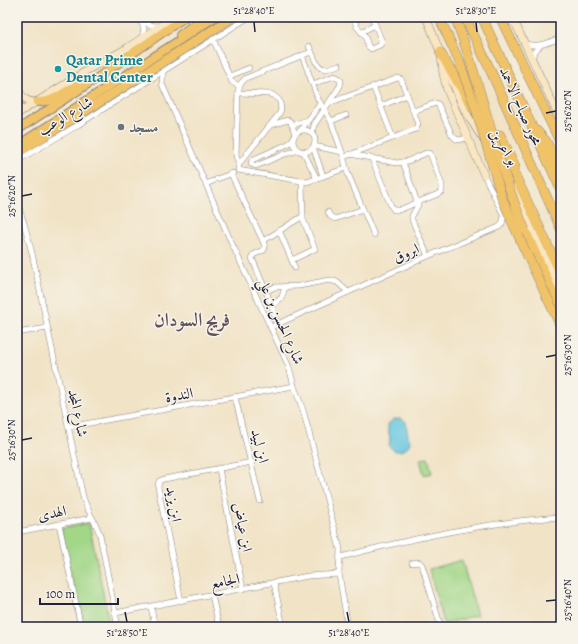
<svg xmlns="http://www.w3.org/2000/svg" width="578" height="644" font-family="Alegreya,Amiri,serif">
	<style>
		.green { fill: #a2d788; stroke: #627c62 }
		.water { fill: #62c6e0; stroke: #42748e }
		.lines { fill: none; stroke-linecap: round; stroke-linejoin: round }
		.street-casing { stroke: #8a8280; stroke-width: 6 }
		.secondary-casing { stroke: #8a8280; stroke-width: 8 }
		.primary-casing { stroke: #8a8280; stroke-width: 10 }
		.highway-casing { stroke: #8a8280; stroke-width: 10 }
		.street { stroke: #fff; stroke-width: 5 }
		.secondary { stroke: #f9e7c3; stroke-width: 7 }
		.primary { stroke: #f0c369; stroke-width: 8 }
		.highway { stroke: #f0c369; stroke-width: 9 }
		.highway-bridge-casing { stroke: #8a8280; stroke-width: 10; stroke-linecap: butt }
		.highway-bridge { stroke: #f0c369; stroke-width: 9 }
		.ticks { fill: none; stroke: #22223b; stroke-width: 1.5 }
		.culture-dot { fill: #0f9aa8; stroke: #f7f3e8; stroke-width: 1.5 }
		.worship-dot { fill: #6b7280; stroke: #f7f3e8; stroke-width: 1.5 }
		.labels { text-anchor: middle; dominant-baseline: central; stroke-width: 3; stroke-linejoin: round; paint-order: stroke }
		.culture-label { font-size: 15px; font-weight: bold; fill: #0d838f; stroke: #f7f3e8; text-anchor: start }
		.street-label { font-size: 15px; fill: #22223b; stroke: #f7f3e8 }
		.worship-label { font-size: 15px; font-weight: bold; fill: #5b616d; stroke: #f7f3e8; text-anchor: start }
		.district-label { font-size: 19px; font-weight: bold; fill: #624f5e; stroke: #f7f3e8 }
		.neatline { fill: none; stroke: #22223b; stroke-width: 1.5 }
		.ticks-label { font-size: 10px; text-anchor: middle; fill: #22223b }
	</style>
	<rect width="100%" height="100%" fill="#f7f3e8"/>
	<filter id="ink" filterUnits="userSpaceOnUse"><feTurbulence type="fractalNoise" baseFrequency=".025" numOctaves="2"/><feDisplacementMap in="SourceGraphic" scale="8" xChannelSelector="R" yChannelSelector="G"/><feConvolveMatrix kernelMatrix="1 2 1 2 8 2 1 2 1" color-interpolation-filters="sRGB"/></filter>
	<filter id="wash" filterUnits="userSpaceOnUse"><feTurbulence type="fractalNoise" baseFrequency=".012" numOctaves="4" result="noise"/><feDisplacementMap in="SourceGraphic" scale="16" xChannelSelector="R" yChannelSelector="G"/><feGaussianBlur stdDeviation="0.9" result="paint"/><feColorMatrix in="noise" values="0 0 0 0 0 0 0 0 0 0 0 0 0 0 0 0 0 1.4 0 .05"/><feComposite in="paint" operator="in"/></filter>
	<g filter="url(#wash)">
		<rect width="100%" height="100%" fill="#f1e3c6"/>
		<g class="green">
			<path d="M428 458 432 473 424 475 420 459Z"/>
			<path d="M89 523 110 627H81L61 529Z"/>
			<path d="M462 560 477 615 444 624 429 569Z"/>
		</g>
		<path class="water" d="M394 419H402L406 422 407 431 410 442C407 450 401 453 393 450L389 446 390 437 388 431V424Z"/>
	</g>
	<g filter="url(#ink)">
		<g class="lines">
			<defs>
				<g id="street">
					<path d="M139 17C144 24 150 26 158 26"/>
					<path d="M353 17 357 27 365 36 368 46 371 49 380 45 382 42 372 17"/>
					<path d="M141 21 144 29 142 38"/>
					<path d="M361 32 375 25"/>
					<path d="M213 39 232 82 239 86"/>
					<path d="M524 43C537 49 548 42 561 38"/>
					<path d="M309 46 316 62 321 68 326 69 339 65"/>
					<path d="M311 52 246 78 241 83 238 91 236 156 239 164 238 170 307 182 346 168"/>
					<path d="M302 55 318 99 331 121 342 152 348 174 374 235"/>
					<path d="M532 60 534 52 540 46"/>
					<path d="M163 72 162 84 228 235 289 367 294 386 303 410 340 549 339 574 348 627"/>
					<path d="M230 76 249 68"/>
					<path d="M373 86 393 138"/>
					<path d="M238 93 269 94 273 95 279 100"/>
					<path d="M329 103 398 78 401 79 418 124 416 129 344 157"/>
					<path d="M381 106 407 95"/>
					<path d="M413 111 436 103 438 104 452 135 456 139 460 140 468 137"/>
					<path d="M331 121 346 115"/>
					<path d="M271 125 288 120 291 122 295 134"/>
					<path d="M292 125 308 120"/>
					<path d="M301 130 320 104"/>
					<circle cx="304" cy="141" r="11"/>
					<path d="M312 133 314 125 340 86 341 81 339 78 334 76 313 84"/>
					<path d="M293 139 288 144 252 160 251 164 256 166 285 154 299 150"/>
					<path d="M314 146 342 152"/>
					<path d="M313 147 323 176"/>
					<path d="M303 151 317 179"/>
					<path d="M350 154 397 163 408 161 426 153H430L442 185V191L438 194 399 210H394L391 206 372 159"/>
					<path d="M17 161 78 125 249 17"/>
					<path d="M403 162 418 205 412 216V220L428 256"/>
					<path d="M239 164 279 114 281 110 280 103"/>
					<path d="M231 174 263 241 265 247 264 250 253 255 252 258 272 306 277 324"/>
					<path d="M217 179 233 173"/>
					<path d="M206 184 213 181"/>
					<path d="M17 203 24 223 32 253 83 497C87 511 96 522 100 535L118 627"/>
					<path d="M328 212 330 216 335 219 363 209"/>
					<path d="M279 230 295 268"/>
					<path d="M263 241 303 216"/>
					<path d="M292 260 315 249 303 219 302 181"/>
					<path d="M266 291 275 287 299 286 329 280 337 282 348 292"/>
					<path d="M272 306 282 297 285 287"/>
					<path d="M271 327 428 256 499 227 502 224 504 216 484 175"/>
					<path d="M17 333 47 328"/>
					<path d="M235 397 260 501"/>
					<path d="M68 427 294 386"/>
					<path d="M219 469 243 589"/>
					<path d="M17 515 20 532"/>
					<path d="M59 524 81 627"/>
					<path d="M17 532 92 518"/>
					<path d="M341 557C413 538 486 522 561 517"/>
					<path d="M412 563 419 562 422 565 441 627"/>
					<path d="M274 583 283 627"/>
					<path d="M212 595 219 627"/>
					<path d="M181 601 158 487 159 481 164 479 252 462"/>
					<path d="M17 606 21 627"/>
					<path d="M151 607 155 627"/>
					<path d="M115 613 308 576 339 574"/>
				</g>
				<g id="secondary">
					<path d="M426 17 442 57"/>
					<path d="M500 17 510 20 516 25 561 121"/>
					<path d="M441 55 443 74 447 90 484 175"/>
					<path d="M448 72 465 111 484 141"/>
					<path d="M17 88C22 97 26 102 37 102"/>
					<path d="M17 99 20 107 18 114"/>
					<path d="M17 114 86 71 127 48 173 17"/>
					<path d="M512 187 561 292"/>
				</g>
				<g id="primary">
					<path d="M180 35 204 17"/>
					<path d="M37 102C55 103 67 88 84 82"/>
					<path d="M17 130 94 80 185 17"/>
					<path d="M17 146 215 17"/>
				</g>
				<g id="highway">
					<path d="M439 17 459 61"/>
					<path d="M465 17 488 65 561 229"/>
					<path d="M482 17 561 190"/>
					<path d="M500 17 561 144"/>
					<path d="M440 52 474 110"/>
					<path d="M537 131 546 141 561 171"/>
					<path d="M500 135 515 166"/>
					<path d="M498 148 515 175 561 274"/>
					<path d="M17 153 103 100 233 17"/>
					<path d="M525 230 561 310"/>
				</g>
			</defs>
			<use href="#street" class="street-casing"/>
			<use href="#secondary" class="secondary-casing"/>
			<use href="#primary" class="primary-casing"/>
			<use href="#highway" class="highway-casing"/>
			<use href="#street" class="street"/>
			<use href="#secondary" class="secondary"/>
			<use href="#primary" class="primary"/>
			<use href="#highway" class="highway"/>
			<defs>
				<g id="highway-bridge">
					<path d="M455 17C482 87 496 161 525 230"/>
					<path d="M459 61 476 109 502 198 523 246 561 327"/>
				</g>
			</defs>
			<use href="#highway-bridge" class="highway-bridge-casing"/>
			<use href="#highway-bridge" class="highway-bridge"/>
		</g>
	</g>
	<path class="ticks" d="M254 22 255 32M476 22 477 32M546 113 556 111M22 196 32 194M546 357 556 355M22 440 32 438M546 601 556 600M125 612 127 622M347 612 349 622"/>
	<circle class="culture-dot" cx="58" cy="69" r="4"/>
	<circle class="worship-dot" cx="121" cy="127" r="4"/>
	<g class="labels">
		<g class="culture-label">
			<text x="66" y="60">Qatar Prime<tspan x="66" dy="17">Dental Center</tspan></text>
		</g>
		<g class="street-label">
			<text transform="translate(521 106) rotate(66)">محور صباح الاحمد</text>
			<text transform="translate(65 116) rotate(-31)">شارع الوعب</text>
			<text transform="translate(504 147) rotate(57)">بو اعرين</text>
			<text transform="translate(406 253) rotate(-24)">ابروق</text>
			<text transform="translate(281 321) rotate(66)">شارع الحسن بن علي</text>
			<text transform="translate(179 395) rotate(-10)">الندوة</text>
			<text transform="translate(78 413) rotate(78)">شارع المجد</text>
			<text transform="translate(260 446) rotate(76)">ابن لبيد</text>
			<text transform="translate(174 504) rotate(81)">ابن يزيد</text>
			<text transform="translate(52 513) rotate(-11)">الهدى</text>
			<text transform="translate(243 527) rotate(79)">ابن عياض</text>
			<text transform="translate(225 581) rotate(-11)">الجامع</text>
		</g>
		<g class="worship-label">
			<text x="129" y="127">مسجد</text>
		</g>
		<g class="district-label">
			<text x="192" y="320">فريج السودان</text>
		</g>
	</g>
	<rect width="578" height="644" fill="none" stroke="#f7f3e8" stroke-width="44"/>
	<path d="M40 598v6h78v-6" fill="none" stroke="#22223b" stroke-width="2"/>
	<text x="46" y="598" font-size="12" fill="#22223b" stroke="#f7f3e8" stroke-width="3" paint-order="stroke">100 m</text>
	<rect x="22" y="22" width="534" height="600" class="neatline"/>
	<g class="ticks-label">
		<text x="254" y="14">51°28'40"E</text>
		<text x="476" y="14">51°28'30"E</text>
		<text transform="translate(567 111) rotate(-90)" y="4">25°16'20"N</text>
		<text transform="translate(11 196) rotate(-90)" y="4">25°16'20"N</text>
		<text transform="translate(567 355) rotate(-90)" y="4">25°16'30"N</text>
		<text transform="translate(11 440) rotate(-90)" y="4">25°16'30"N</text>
		<text transform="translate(567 600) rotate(-90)" y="4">25°16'40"N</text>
		<text x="127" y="636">51°28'50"E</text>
		<text x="349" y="636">51°28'40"E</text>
	</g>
</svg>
